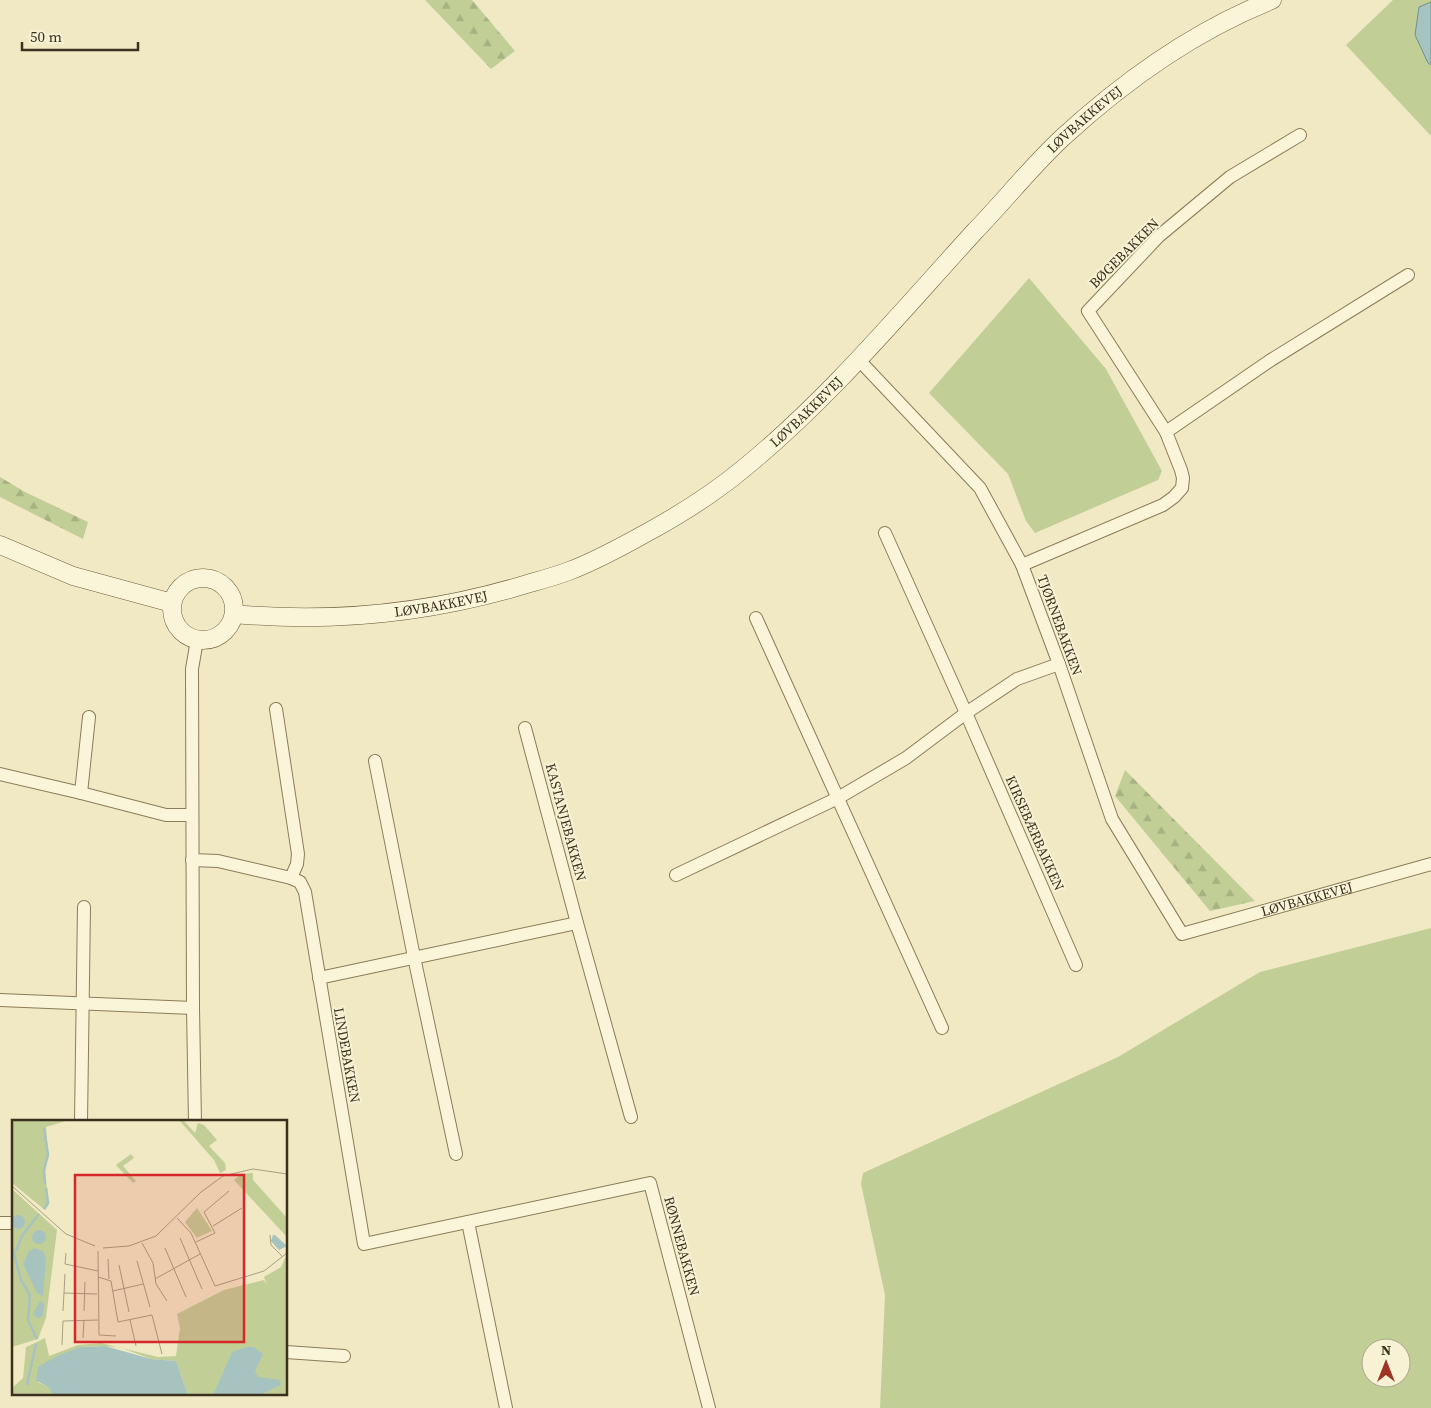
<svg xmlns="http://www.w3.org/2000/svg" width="1431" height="1408" font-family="'Source Serif 4',serif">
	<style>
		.green { fill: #c1cf97; fill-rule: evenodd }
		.forest { fill: url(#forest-firs) }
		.water { fill: #a6c3bf; stroke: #6c928e }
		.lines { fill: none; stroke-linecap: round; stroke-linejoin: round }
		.street-casing { stroke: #8c7b59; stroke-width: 14 }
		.secondary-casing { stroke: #6e5c3c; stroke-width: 19 }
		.street { stroke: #faf5d8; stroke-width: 12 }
		.secondary { stroke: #faf5d8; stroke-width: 18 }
		.labels { text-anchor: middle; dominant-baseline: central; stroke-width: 4; stroke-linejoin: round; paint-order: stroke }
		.street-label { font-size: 14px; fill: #3b301e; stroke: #f7f2d4 }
		.inset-river { fill: none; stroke: #a6c3bf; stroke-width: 2.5 }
		.inset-road { fill: none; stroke: #a89f82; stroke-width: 1 }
		.view { fill: #d62828; fill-opacity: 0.15; stroke: #d62828; stroke-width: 2.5 }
		.inset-edge { fill: none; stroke: #3b301e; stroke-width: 2.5 }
	</style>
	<defs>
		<pattern id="forest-firs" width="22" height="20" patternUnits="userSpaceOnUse" patternTransform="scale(1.25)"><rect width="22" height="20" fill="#c1cf97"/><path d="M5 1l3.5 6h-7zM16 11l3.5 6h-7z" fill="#a7b282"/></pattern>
	</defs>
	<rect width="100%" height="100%" fill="#f0e9c4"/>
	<g class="green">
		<path d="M1393 0H1431V136L1346 45Z"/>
		<path d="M1029 278 1106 369 1162 471 1158 480 1035 533 1026 521 1008 474 929 393Z"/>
		<path d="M1431 928V1408H880L885 1295 861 1184 863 1173 1118 1057 1260 972ZM1371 1348H1401V1378H1371Z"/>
	</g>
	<g class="forest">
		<path d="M425 0H472L515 51 491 69Z"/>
		<path d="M0 477 25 492 88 522 83 539 0 497Z"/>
		<path d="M1125 770 1255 901 1210 911 1115 796Z"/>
	</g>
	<path class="water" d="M1431 2V65L1428 63 1415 35 1419 7Z"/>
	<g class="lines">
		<defs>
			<g id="street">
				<path id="s1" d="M858 359 980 488 1022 565 1059 664 1112 819 1182 934 1431 864"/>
				<path d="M1166 432 1271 360 1408 275"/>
				<path d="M885 533 966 713 1076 965"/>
				<path d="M1022 565 1163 505 1174 497 1182 488 1183 478 1181 470 1166 432 1088 311 1159 236 1230 177 1300 135"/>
				<path d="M756 618 942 1028"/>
				<path d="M276 709 298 854 297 864 291 878"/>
				<path d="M525 728 577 923 631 1117"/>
				<path d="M375 761 414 957 456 1154"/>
				<path d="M0 774 81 793 166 815H191"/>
				<path d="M81 793 89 717"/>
				<path d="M192 860 218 861 291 878 300 882 305 892 364 1244 650 1183 709 1408"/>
				<path d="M676 875 838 798 906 758 966 713 1017 679 1059 664"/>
				<path d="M319 978 577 923"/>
				<path d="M0 1000 193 1008"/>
				<path d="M81 1122 84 907"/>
				<path d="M195 1122 193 1008 192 669 197 640"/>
				<path d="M468 1222 506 1408"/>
				<path d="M0 1223H14"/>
				<path d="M286 1352 344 1356"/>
			</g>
			<g id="secondary">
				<path d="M0 545 73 576 172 603"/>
				<circle cx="203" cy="609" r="31"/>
				<path id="s2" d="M234 614C333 623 432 613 527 584 541 580 556 576 569 571 596 561 623 546 648 532 681 514 714 493 743 469 829 399 901 312 976 230 1005 200 1032 166 1062 138 1124 81 1194 31 1272 0"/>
			</g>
		</defs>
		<use href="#street" class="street-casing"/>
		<use href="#secondary" class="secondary-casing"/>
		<use href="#street" class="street"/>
		<use href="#secondary" class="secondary"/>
	</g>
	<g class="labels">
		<g class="street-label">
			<text stroke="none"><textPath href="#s2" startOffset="1032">LØVBAKKEVEJ</textPath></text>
			<text transform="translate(1124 253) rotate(-45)">BØGEBAKKEN</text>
			<text stroke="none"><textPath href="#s2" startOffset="628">LØVBAKKEVEJ</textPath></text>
			<text stroke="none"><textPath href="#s2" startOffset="208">LØVBAKKEVEJ</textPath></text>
			<text transform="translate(1060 625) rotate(70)">TJØRNEBAKKEN</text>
			<text transform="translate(566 822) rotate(75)">KASTANJEBAKKEN</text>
			<text transform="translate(1035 833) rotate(66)">KIRSEBÆRBAKKEN</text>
			<text stroke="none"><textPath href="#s1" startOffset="799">LØVBAKKEVEJ</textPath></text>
			<text transform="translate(347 1055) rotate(80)">LINDEBAKKEN</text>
			<text transform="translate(682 1246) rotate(75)">RØNNEBAKKEN</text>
		</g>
	</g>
	<g transform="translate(12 1120)">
		<rect width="275" height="275" fill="#f0e9c4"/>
		<path d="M0 0H57L34 7 36 34 33 52 37 84 33 90 0 63ZM241 53V60L275 98V117L222 60 229 54ZM0 69 45 110 34 198 26 219 0 227ZM185 88 200 111 185 118 173 102ZM275 134V275H176L164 241 139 239 107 227 89 226 69 227 26 262 37 268 40 275H0L1 267 11 258 14 227 33 218 37 236 66 225 89 223 146 237 164 236 168 208 165 194 212 170 252 160 255 165 252 157 269 147Z" fill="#c1cf97"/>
		<path d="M167 0H171L183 13 186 3 192 5 205 20 197 26 213 43 214 50 208 53 202 40ZM119 34 122 38 111 46 124 61 121 63 104 45Z" fill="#c1cf97"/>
		<path d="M-1 102a7 7 0 1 1 14 0a7 7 0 1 1-14 0ZM20 117a7 7 0 1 1 14 0a7 7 0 1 1-14 0ZM261 115H263L275 126 267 130 259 121ZM23 128 32 132 34 140 31 176 25 173 11 144 17 131ZM28 181 32 184 31 195 27 199 21 194ZM93 226 139 239 164 241 176 275H40L37 268 24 260 26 247 47 235 69 227ZM234 227H242L251 234 243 251 246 257 268 260 269 265 248 275H201L220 232Z" fill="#a6c3bf"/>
		<path class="inset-river" d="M32 8 36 35 32 50 33 64M32 89 36 83 34 68M0 126 9 160 18 175 16 200 25 219M4 131 10 116 27 94M15 265 24 224"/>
		<path class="inset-road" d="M0 66 54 114 83 126M165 98 179 113 203 166 252 151 275 133M201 106 230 88M258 115 259 125 271 137M168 118 190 169M184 122 203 113 192 92 217 71M130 123 141 143 144 164 155 181M91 128 117 126 144 116 189 72 211 56 241 49 275 54M153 128 174 177M86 131 87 215 104 216M54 133 53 144 86 151M96 139 97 159M125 141 138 187M107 145 117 192M86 157 99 161 106 202 140 195 150 234M143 159 188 134M101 171 131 164M52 173 85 174M51 191 53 154M72 191 73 162M118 200 124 226M71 218 72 200M50 225 51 201 86 200"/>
		<path class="view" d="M63 55H232V222H63Z"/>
		<rect width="275" height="275" class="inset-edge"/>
	</g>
	<g transform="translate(1386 1363)"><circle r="24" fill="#f7f2d4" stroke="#aca48b"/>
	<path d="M0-4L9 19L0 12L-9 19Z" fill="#9e3626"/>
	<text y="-8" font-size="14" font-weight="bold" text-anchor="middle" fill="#3b301e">N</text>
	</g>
	<path d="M22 42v8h116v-8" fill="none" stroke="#3b301e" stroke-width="2.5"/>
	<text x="30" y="42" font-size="15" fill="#3b301e" stroke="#f7f2d4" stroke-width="4" paint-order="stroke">50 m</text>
</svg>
